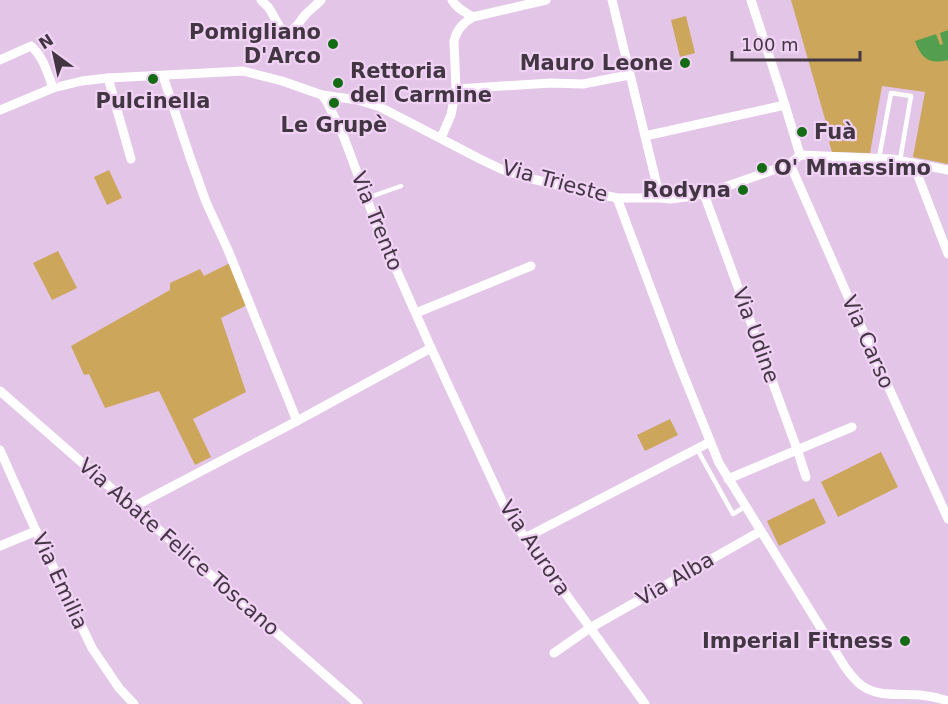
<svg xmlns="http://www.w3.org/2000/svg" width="948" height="704" font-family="'DejaVu Sans',sans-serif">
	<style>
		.green { fill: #cca65b }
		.water { fill: #549e50 }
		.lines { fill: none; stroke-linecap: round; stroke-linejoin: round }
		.lane { stroke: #fff; stroke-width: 4.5 }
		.street { stroke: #fff; stroke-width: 9 }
		.poi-dot { fill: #136b13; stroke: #f0d2f4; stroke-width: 2 }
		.labels { text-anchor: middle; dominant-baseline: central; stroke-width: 4.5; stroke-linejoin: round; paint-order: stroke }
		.poi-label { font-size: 21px; font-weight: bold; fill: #423643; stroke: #f0d2f4; text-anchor: end }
		.street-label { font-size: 21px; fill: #423643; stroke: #f0d2f4 }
	</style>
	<rect width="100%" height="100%" fill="#e3c5e7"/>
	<g class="green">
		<path d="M791 0H948V164L913 157 925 92 882 86 870 153 832 152 829 142 831 140Z"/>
		<path d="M686 16 695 53 680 57 671 20Z"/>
		<path d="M109 170 122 198 107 205 94 177Z"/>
		<path d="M58 251 77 288 52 300 33 263Z"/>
		<path d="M230 263 247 305 221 318 246 392 193 419 211 457 195 465 159 391 105 408 89 374 84 375 71 346 170 290V283L200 269 204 276Z"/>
		<path d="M670 419 678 435 645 451 637 435Z"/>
		<path d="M881 452 898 487 838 517 821 482Z"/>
		<path d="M814 498 826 523 779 546 767 521Z"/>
	</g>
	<path class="water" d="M948 30V60C929 65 921 58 915 41L936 34 940 45 943 44 940 33Z"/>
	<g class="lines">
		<g class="lane">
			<path d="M879 158 891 93 911 96 900 160"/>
			<path d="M367 198 401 186"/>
			<path d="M697 449 733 514 746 506"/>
		</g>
		<g class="street">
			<path d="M261 0 269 8 282 31 287 33C296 30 299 22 305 15 310 10 316 5 321 0"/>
			<path d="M452 0C456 8 465 12 473 17"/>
			<path d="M612 0 660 198"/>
			<path d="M751 0 785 105 800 155"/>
			<path d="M0 60 31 46C43 56 48 74 53 88"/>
			<path d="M163 76 190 157 206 202 228 250 297 421"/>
			<path d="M108 78 131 159"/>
			<path d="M456 89 551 83 583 84 629 75"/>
			<path d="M322 95 327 102 343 135 377 226 431 348 508 514 645 704"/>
			<path d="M0 110 53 88 82 81 108 78 243 71 282 81 322 95 358 100 380 107 480 159 501 169 532 179 617 198H660L670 199 694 196 719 189 790 164 800 155"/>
			<path d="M645 136 785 105"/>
			<path d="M441 138 451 115 456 89 454 41C457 29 463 23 473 17L546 0"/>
			<path d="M800 155 892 159 948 170"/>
			<path d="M913 163 948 254"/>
			<path d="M790 164 860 324 948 519"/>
			<path d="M704 194 797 449 806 477"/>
			<path d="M617 198 679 364 719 463 845 667C850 674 855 680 861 685 878 698 901 693 920 695 929 696 939 698 948 701"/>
			<path d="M416 313 531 266"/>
			<path d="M0 391 358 704"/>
			<path d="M0 450 36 531 92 648 119 688 134 704"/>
			<path d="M728 479 852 427"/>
			<path d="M133 507 297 421 431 348"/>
			<path d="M525 538 710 442"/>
			<path d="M0 546 36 531"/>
			<path d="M554 653 590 628 761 531"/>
		</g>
	</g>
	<g class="poi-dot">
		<circle cx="333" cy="44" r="6"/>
		<circle cx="685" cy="63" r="6"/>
		<circle cx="153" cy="79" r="6"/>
		<circle cx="338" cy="83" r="6"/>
		<circle cx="334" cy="103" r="6"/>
		<circle cx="802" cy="132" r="6"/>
		<circle cx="762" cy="168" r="6"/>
		<circle cx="743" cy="190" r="6"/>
		<circle cx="905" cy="641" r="6"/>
	</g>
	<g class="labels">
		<g class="poi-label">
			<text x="321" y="32">Pomigliano<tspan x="321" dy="24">D'Arco</tspan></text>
			<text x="673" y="63">Mauro Leone</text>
			<text x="350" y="71" text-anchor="start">Rettoria<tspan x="350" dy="24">del Carmine</tspan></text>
			<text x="153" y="101" text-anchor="middle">Pulcinella</text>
			<text x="334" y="125" text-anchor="middle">Le Grupè</text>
			<text x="814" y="132" text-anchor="start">Fuà</text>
			<text x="774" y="168" text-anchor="start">O' Mmassimo</text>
			<text x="731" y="190">Rodyna</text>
			<text x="893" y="641">Imperial Fitness</text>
		</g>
		<g class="street-label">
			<text transform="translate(555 181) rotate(15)">Via Trieste</text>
			<text transform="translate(377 221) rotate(68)">Via Trento</text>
			<text transform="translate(756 335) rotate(70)">Via Udine</text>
			<text transform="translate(868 342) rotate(66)">Via Carso</text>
			<text transform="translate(179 547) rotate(41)">Via Abate Felice Toscano</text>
			<text transform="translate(535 548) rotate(56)">Via Aurora</text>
			<text transform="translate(675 579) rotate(-30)">Via Alba</text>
			<text transform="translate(60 581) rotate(65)">Via Emilia</text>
		</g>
	</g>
	<g transform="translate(54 54) rotate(327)" stroke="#f0d2f4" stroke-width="4.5" paint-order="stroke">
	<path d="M0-4.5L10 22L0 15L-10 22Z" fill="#423643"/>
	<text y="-9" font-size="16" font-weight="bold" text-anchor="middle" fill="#423643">N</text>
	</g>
	<path d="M732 51v9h128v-9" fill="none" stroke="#423643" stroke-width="3"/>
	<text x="741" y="51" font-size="18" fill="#423643" stroke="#f0d2f4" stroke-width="4.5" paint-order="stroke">100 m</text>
</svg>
